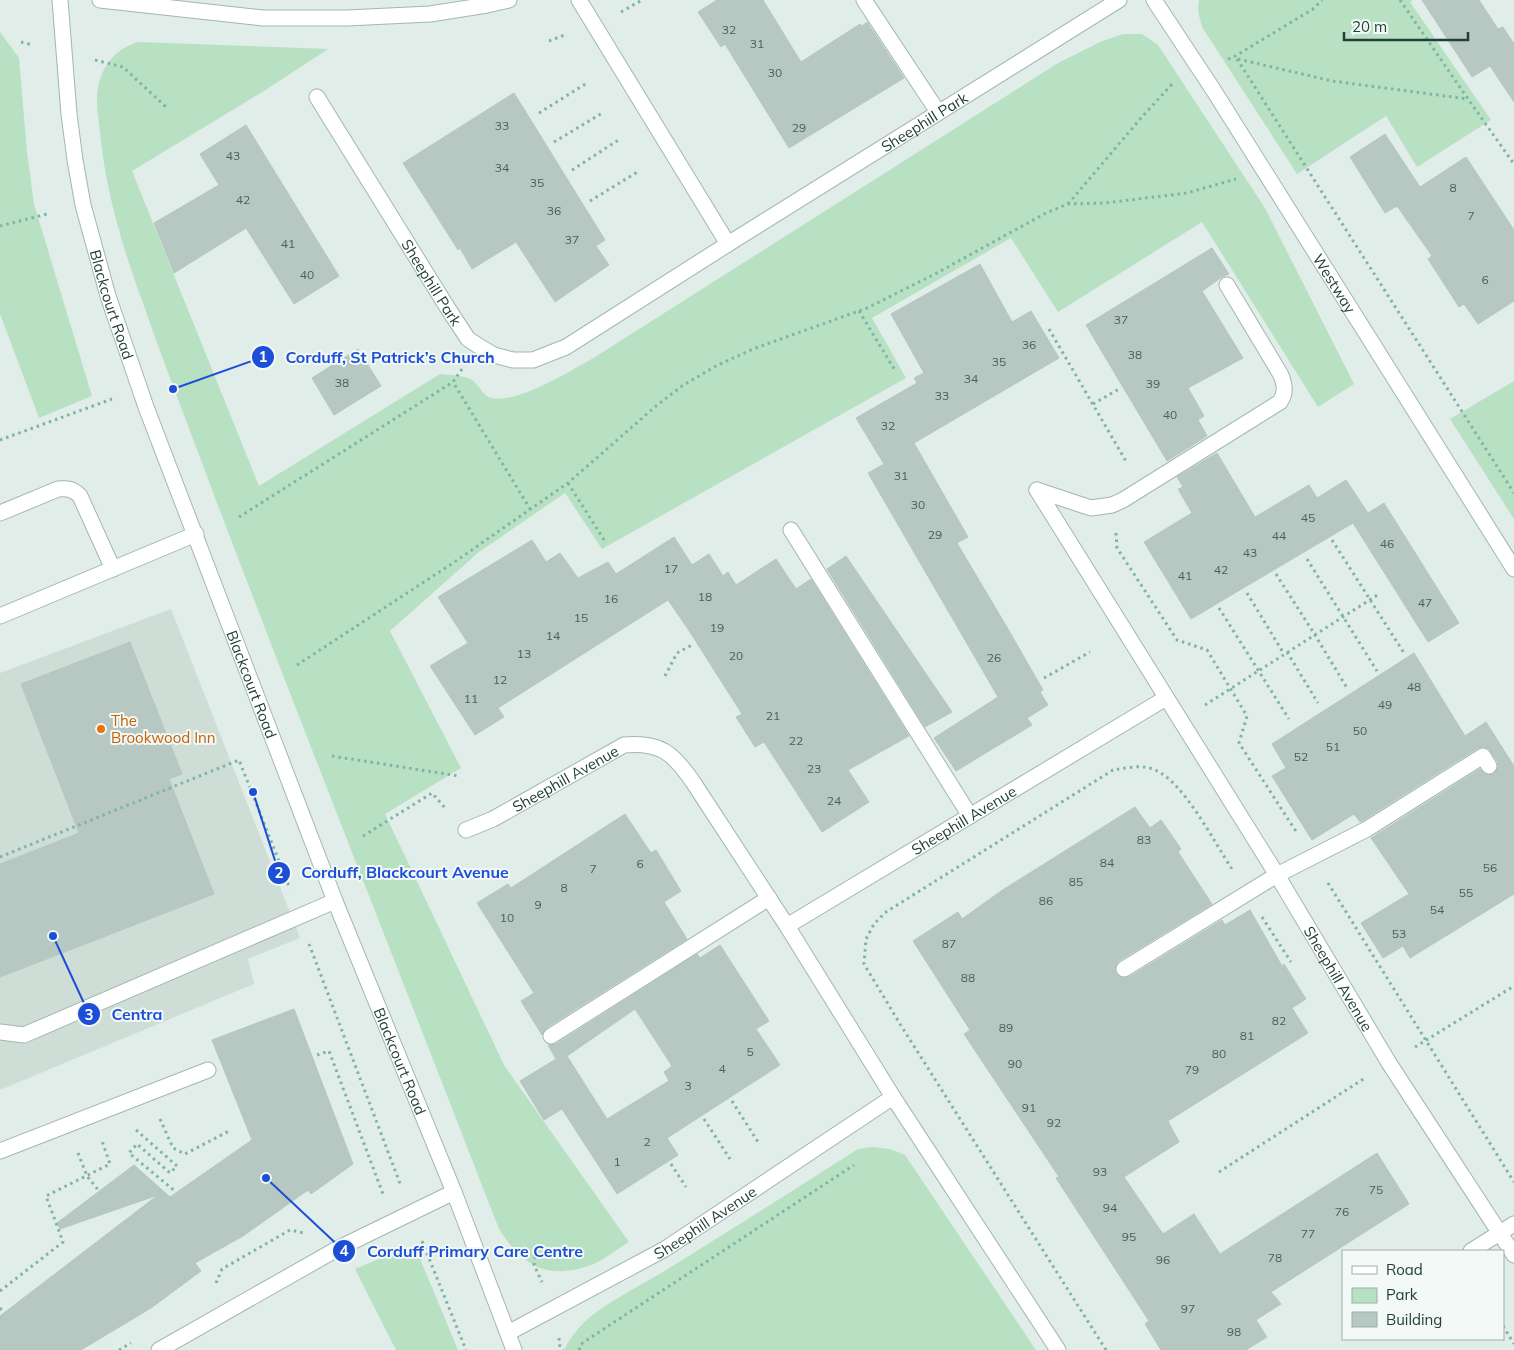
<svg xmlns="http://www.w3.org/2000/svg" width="1514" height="1350" font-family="Mulish,sans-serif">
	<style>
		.built { fill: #cfddd7 }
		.green { fill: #b8e1c4 }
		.building { fill: #b6c8c1; stroke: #b3c8c0; fill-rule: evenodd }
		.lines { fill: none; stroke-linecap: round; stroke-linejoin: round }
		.minor-casing { stroke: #a3b6b0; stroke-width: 17 }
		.path { stroke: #7eb4a5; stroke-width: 3; stroke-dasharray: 2.5 4; stroke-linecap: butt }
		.minor { stroke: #fff; stroke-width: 15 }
		.food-dot { fill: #e8710a; stroke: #f2f9f6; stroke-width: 2 }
		.labels { text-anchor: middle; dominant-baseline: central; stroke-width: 4; stroke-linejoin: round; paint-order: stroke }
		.number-label { font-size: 12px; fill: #46625a }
		.street-label { font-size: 15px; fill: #204038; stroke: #f2f9f6 }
		.food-label { font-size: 15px; fill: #c56008; stroke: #f2f9f6; text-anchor: start }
		.leader { fill: none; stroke: #1d4ed8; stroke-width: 2 }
		.callout-dot { fill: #1d4ed8; stroke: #f2f9f6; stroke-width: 2 }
		.mark-label { font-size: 15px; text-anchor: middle; font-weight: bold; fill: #fff }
		.callout-label { font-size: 16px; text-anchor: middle; font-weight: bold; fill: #1d4ed8; stroke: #f2f9f6; stroke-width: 4; stroke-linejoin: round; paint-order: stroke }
	</style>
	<rect width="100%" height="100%" fill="#e1ede8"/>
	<path class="built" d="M171 609 300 938 248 959 254 984 0 1090V673Z"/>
	<g class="green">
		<path d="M1199 0H1413L1410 2 1491 120 1417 167 1386 116 1297 174 1202 27 1198 11Z"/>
		<path d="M0 32 19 58 27 152 34 204 92 396 39 418 0 314Z"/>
		<path d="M1123 34H1142L1158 45 1265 208 1354 384 1318 407 1202 222 1058 312 1011 238 872 318 906 378 602 549 565 493 479 552 390 631 461 768 385 814 504 1065 629 1242C617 1249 603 1261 589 1266 546 1280 522 1265 499 1229 403 981 305 735 211 487 189 427 165 367 144 306 123 249 106 193 100 133 99 122 97 111 97 101 97 73 111 50 138 42L328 49 264 91 132 171 259 486 440 374C449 375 462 375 470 379 478 382 481 394 489 397 513 407 574 369 595 357L1058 63 1100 42Z"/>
		<path d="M1514 381V519L1450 419Z"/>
		<path d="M872 1147 890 1149 905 1155 1036 1350H564C570 1338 579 1326 590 1317 614 1298 644 1284 671 1267 733 1228 796 1189 858 1149Z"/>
		<path d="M405 1248 416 1249 458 1350H396L355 1269Z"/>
	</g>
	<g class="building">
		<path d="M717 0H763L801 62 860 24 862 26 867 22 904 78 789 148 725 44 721 47 698 12Z"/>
		<path d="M1422 0H1479L1498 29 1503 27 1514 44V102L1490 66 1472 77Z"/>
		<path d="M514 93 605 240 596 246 609 265 555 302 516 242 472 269 460 248 458 250 403 163Z"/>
		<path d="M246 125 339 276 294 304 246 228 174 273 154 223 219 185 200 154Z"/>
		<path d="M1385 134 1420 187 1466 157 1514 230V301L1478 324 1464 304 1459 307 1428 259 1432 256 1397 206 1385 213 1350 157Z"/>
		<path d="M1212 248 1229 274 1222 277 1202 291 1243 358 1188 388 1204 416 1198 420 1207 436 1167 461 1086 325Z"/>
		<path d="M980 264 1012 322 1031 311 1059 358 914 443 968 537 957 543 1008 629 1043 690 1040 692 1048 705 1027 718 1032 725 956 771 934 738 998 697 868 473 884 464 856 418 917 383 914 378 924 373 891 314Z"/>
		<path d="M358 349 381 386 334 415 312 378Z"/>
		<path d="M1217 453 1255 517 1309 485 1317 498 1346 480 1368 513 1384 503 1459 623 1428 642 1353 523 1191 619 1144 542 1192 513 1178 489 1183 487 1177 477Z"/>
		<path d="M674 537 692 565 709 554 723 576 728 572 736 585 776 559 796 589 811 579 909 736 848 770 869 802 822 832 764 742 755 747 736 717 742 714 688 629 668 600 498 708 504 717 475 735 430 666 468 643 438 597 532 540 546 562 560 553 578 578 608 562 616 574Z"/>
		<path d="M846 556 952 712 925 727 827 569Z"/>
		<path d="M130 642 182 774 169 779 214 894 0 977V864L79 833 21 684Z"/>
		<path d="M1414 653 1465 736 1486 722 1514 766V894L1410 958 1403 946 1383 958 1361 923 1409 894 1371 838 1480 769 1485 774H1494L1498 766 1497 761 1488 748 1483 747 1478 748 1362 821 1360 822 1354 814 1312 840 1272 776 1286 768 1272 744Z"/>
		<path d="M1135 807 1150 828 1161 820 1181 849 1178 852 1212 904 1119 961 1115 969 1116 974 1124 978 1129 977 1222 920 1225 925 1250 910 1282 966 1284 964 1306 999 1292 1008 1308 1033 1168 1121 1179 1142 1124 1177 1163 1234 1194 1214 1220 1254 1377 1153 1409 1204 1271 1292 1281 1304 1256 1320 1267 1337 1246 1350H1161L1145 1324 1149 1321 1056 1178 1059 1177 964 1034 970 1030 913 941 958 912 962 919 1001 891Z"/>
		<path d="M625 814 651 853 656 850 681 891 664 902 687 939 546 1028 542 1035 521 1001 534 993 477 903 508 884 511 888Z"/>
		<path d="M720 945 769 1021 756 1029 780 1065 667 1138 678 1155 617 1194 562 1109 544 1120 520 1081 556 1059 548 1045 556 1044 697 954 700 958ZM635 1009 672 1066 664 1072 669 1081 607 1119 567 1056Z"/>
		<path d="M294 1009 353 1164 311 1194 308 1190 243 1236 195 1263 201 1271 151 1308 81 1350H0V1316L158 1195 60 1229 57 1223 134 1165 170 1197 252 1140 212 1040Z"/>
	</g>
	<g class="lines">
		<defs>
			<g id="minor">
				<path id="s1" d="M60 0 69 114 75 160 83 205 108 296 146 407 335 901 454 1192 514 1350"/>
				<path d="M100 0 263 18H347L430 14 487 5 509 0"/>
				<path d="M579 0 728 244"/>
				<path d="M864 0 938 112"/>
				<path id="s2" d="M1154 0 1214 91 1514 569"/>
				<path id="s3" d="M317 97 447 307 468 339 477 345 494 355 513 360H533L566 347 728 244 1119 0"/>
				<path id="s4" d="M1037 490 1277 875 1389 1063 1514 1255"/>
				<path d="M1037 490 1091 508 1112 505 1123 500 1280 402C1286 393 1285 386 1281 375L1227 285"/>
				<path d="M0 513 58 489C68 488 73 489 80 496L113 569"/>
				<path d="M791 530 970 816"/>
				<path d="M0 616 196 534"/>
				<path id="s5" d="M466 830 493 819 624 745C661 742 673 753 693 782L787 926 893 1097 1058 1350"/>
				<path id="s6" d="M787 926 1166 698"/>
				<path d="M1124 969 1277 875 1367 829 1483 756 1489 766"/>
				<path d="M0 1032 24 1035 335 901"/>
				<path d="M551 1036 769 898"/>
				<path d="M0 1151 208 1070"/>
				<path d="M1471 1251 1514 1224"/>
				<path id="s7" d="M508 1333 665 1249 893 1097"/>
				<path d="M159 1350 337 1249 454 1192"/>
			</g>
		</defs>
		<use href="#minor" class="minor-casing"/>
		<g class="path">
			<path d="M1400 0 1468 99 1514 164"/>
			<path d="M621 12 642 0"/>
			<path d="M549 41 567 34"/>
			<path d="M21 42 33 45"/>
			<path d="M1228 59 1232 58 1313 9 1322 0"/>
			<path d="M1237 59 1514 493"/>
			<path d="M1238 59 1332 81 1468 99"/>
			<path d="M95 60 123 67 166 107"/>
			<path d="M539 113 587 83"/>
			<path d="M554 142 604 112"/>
			<path d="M572 170 620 139"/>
			<path d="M590 201 639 171"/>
			<path d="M1068 204 1141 118 1174 82"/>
			<path d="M0 226 47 214"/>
			<path d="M859 311 896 372"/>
			<path d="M1049 329 1127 463"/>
			<path d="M462 369 453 382 530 509"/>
			<path d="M1093 404 1119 389"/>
			<path d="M0 440 112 399"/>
			<path d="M568 483 606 543"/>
			<path d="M239 517 453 382"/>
			<path d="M1116 533 1117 548 1177 640 1207 650 1247 716 1239 743 1297 833"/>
			<path d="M1332 540 1404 653"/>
			<path d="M1307 559 1377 671"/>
			<path d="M1276 574 1315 635 1347 688"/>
			<path d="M1247 593 1284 654"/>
			<path d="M1219 608 1289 719"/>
			<path d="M1287 652 1318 703"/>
			<path d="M297 665 453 563 568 483 656 406 682 386 716 366 753 349 867 308 935 274 1046 213 1068 204 1105 203 1187 193 1236 179"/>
			<path d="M665 676 677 653 692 645"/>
			<path d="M1044 678 1090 652"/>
			<path d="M1205 705 1379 594"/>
			<path d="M332 756 459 776"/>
			<path d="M363 836 432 793 446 809"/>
			<path d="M0 857 239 760 290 889"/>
			<path d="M1328 883 1514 1182"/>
			<path d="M1262 917 1291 962"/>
			<path d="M309 944 401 1186"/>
			<path d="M1415 1047 1514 986"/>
			<path d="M317 1055 329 1051 383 1194"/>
			<path d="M732 1101 758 1142"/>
			<path d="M160 1119 173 1148 185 1154 231 1130"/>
			<path d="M704 1119 730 1159"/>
			<path d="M136 1130 177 1166 170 1173 137 1144 129 1153 176 1192"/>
			<path d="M78 1153 87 1176 99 1191"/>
			<path d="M671 1164 686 1187"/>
			<path d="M1219 1172 1365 1078"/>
			<path d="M422 1241 466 1350"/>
			<path d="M536 1250 534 1265 542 1282"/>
			<path d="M216 1283 222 1269 290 1230 304 1233"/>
			<path d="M0 1291 63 1242 46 1196 110 1164 102 1141"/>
			<path d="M0 1308 4 1313"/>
			<path d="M1503 1326 1514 1344"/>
			<path d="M559 1338 560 1348 563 1350"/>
			<path d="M119 1350 131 1343"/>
			<path d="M579 1350 581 1344 593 1336 854 1165"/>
			<path d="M1106 1350 900 1024 864 964 866 939 874 924 886 912 1113 770C1126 768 1142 764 1155 770 1184 782 1214 842 1232 869"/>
		</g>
		<use href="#minor" class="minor"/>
	</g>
	<circle class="food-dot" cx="101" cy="729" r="5"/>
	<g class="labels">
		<g class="number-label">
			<text x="729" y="29">32</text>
			<text x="757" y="43">31</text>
			<text x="775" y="72">30</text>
			<text x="502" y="125">33</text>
			<text x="799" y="127">29</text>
			<text x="233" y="155">43</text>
			<text x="502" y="167">34</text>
			<text x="537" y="182">35</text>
			<text x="1453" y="187">8</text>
			<text x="243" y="199">42</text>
			<text x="554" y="210">36</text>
			<text x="1471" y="215">7</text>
			<text x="572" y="239">37</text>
			<text x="288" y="243">41</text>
			<text x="307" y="274">40</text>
			<text x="1485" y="279">6</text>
			<text x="1121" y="319">37</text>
			<text x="1029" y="344">36</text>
			<text x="1135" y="354">38</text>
			<text x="999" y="361">35</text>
			<text x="971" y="378">34</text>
			<text x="342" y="382">38</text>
			<text x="1153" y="383">39</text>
			<text x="942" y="395">33</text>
			<text x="1170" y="414">40</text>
			<text x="888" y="425">32</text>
			<text x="901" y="475">31</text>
			<text x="918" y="504">30</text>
			<text x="1308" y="517">45</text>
			<text x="935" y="534">29</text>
			<text x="1279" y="535">44</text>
			<text x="1387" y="543">46</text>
			<text x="1250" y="552">43</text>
			<text x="671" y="568">17</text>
			<text x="1221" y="569">42</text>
			<text x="1185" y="575">41</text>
			<text x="705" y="596">18</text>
			<text x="611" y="598">16</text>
			<text x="1425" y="602">47</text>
			<text x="581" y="617">15</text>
			<text x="717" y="627">19</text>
			<text x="553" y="635">14</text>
			<text x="524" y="653">13</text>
			<text x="736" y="655">20</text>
			<text x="994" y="657">26</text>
			<text x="500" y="679">12</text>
			<text x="1414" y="686">48</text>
			<text x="471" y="698">11</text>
			<text x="1385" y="704">49</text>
			<text x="773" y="715">21</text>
			<text x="1360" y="730">50</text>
			<text x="796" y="740">22</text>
			<text x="1333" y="746">51</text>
			<text x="1301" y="756">52</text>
			<text x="814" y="768">23</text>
			<text x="834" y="800">24</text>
			<text x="1144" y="839">83</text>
			<text x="1107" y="862">84</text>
			<text x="640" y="863">6</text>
			<text x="1490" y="867">56</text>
			<text x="593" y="868">7</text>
			<text x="1076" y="881">85</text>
			<text x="564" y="887">8</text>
			<text x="1466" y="892">55</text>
			<text x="1046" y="900">86</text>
			<text x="538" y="904">9</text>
			<text x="1437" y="909">54</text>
			<text x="507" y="917">10</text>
			<text x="1399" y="933">53</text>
			<text x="949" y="943">87</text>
			<text x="968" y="977">88</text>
			<text x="1279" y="1020">82</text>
			<text x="1006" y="1027">89</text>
			<text x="1247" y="1035">81</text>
			<text x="750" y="1051">5</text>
			<text x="1219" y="1053">80</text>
			<text x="1015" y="1063">90</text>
			<text x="722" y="1068">4</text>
			<text x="1192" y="1069">79</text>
			<text x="688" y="1085">3</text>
			<text x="1029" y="1107">91</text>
			<text x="1054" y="1122">92</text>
			<text x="647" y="1141">2</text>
			<text x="617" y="1161">1</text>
			<text x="1100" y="1171">93</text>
			<text x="1376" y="1189">75</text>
			<text x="1110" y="1207">94</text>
			<text x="1342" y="1211">76</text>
			<text x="1308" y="1233">77</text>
			<text x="1129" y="1236">95</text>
			<text x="1275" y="1257">78</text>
			<text x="1163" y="1259">96</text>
			<text x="1188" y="1308">97</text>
			<text x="1234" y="1331">98</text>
		</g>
		<g class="street-label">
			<text stroke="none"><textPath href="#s3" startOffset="814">Sheephill Park</textPath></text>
			<text stroke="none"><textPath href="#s3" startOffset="218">Sheephill Park</textPath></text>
			<text stroke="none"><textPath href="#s2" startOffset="336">Westway</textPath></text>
			<text stroke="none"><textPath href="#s1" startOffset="310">Blackcourt Road</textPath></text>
			<text stroke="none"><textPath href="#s1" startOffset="715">Blackcourt Road</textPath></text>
			<text stroke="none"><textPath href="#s5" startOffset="112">Sheephill Avenue</textPath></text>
			<text stroke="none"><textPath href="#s6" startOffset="206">Sheephill Avenue</textPath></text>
			<text stroke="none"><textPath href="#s4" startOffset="574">Sheephill Avenue</textPath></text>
			<text stroke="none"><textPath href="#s1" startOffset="1120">Blackcourt Road</textPath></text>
			<text stroke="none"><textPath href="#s7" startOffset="226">Sheephill Avenue</textPath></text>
		</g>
		<g class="food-label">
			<text x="111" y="720">The<tspan x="111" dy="17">Brookwood Inn</tspan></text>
		</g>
	</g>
	<path class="leader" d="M173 389L263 357M253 792L279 873M53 936L89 1014M266 1178L344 1251"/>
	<g class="callout-dot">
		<circle cx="173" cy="389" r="5"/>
		<circle cx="253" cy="792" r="5"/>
		<circle cx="53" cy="936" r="5"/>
		<circle cx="266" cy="1178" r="5"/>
		<circle cx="263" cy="357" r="12"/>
		<circle cx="279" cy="873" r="12"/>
		<circle cx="89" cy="1014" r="12"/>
		<circle cx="344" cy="1251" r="12"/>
	</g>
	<g class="mark-label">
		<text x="263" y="362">1</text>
		<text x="279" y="878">2</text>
		<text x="89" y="1020">3</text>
		<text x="344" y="1256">4</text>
	</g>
	<g class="callout-label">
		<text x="390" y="363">Corduff, St Patrick’s Church</text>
		<text x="405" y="878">Corduff, Blackcourt Avenue</text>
		<text x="137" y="1020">Centra</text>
		<text x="475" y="1257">Corduff Primary Care Centre</text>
	</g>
	<rect x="1342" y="1250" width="162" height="90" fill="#f2f9f6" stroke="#9eafaa"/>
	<rect x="1352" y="1266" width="25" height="8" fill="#ffffff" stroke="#9eafaa"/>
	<text x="1386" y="1275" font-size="15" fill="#204038">Road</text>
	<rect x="1352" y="1288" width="25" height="15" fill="#b8e1c4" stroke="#9eafaa"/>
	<text x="1386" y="1300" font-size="15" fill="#204038">Park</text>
	<rect x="1352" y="1312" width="25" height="15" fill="#b6c8c1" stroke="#9eafaa"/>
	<text x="1386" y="1325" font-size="15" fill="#204038">Building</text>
	<path d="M1344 32v8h124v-8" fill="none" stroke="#204038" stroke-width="2.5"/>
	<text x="1352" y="32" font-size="15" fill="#204038" stroke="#f2f9f6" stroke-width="4" paint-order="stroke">20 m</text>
</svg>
